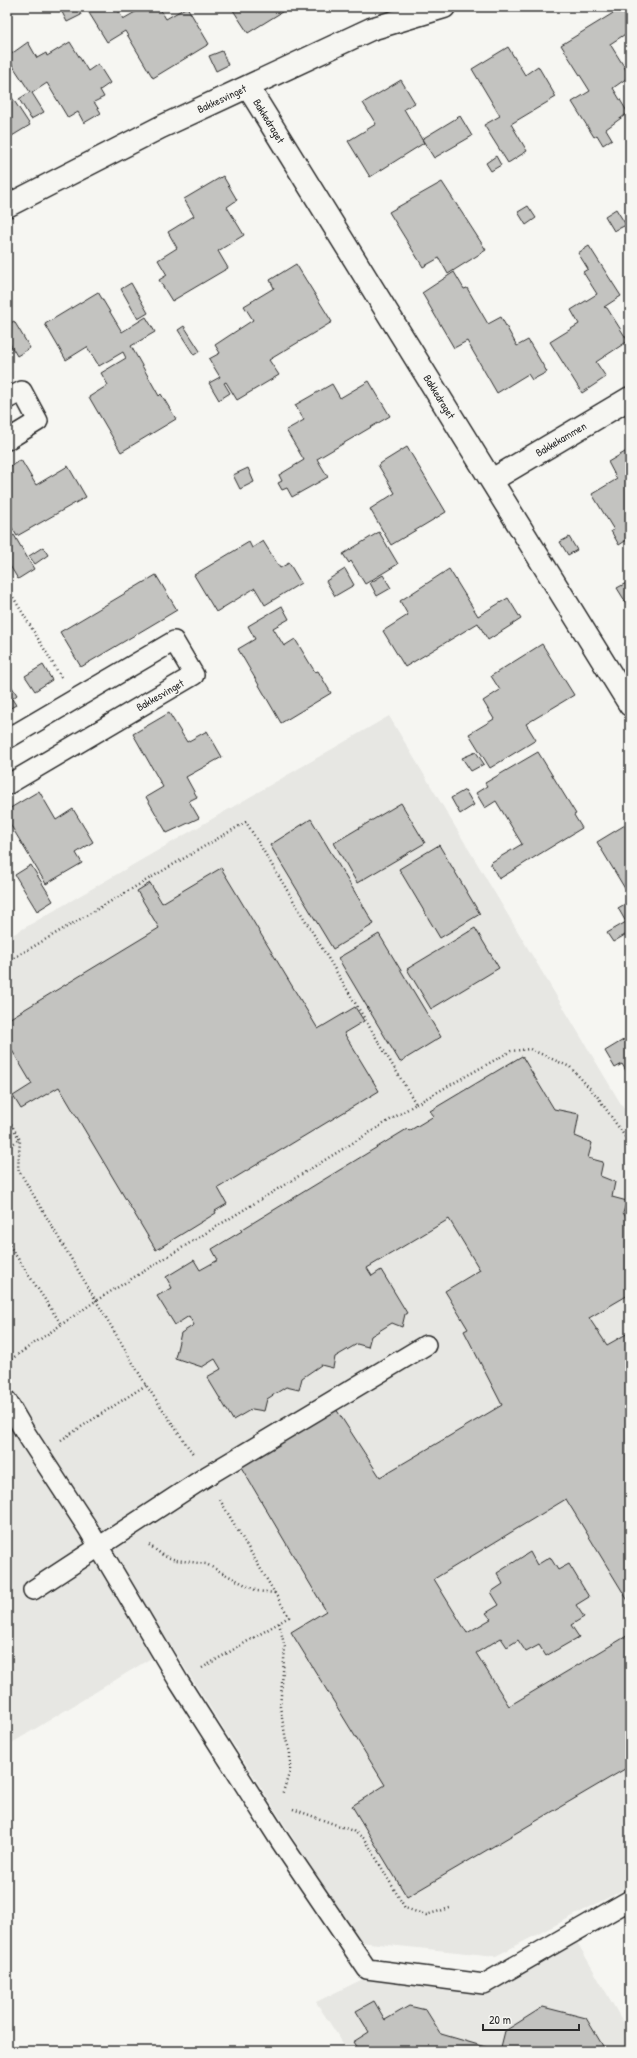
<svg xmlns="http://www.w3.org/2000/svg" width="637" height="2058" font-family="'Patrick Hand',sans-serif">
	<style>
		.built { fill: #e7e7e3 }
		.building { fill: #c3c3c0; stroke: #2b2b2b }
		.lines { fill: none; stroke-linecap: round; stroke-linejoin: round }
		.service-casing { stroke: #2b2b2b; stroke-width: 22 }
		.minor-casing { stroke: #2b2b2b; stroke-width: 25 }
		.path { stroke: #2b2b2b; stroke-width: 2.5; stroke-dasharray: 1 3; stroke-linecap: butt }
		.service { stroke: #f6f6f2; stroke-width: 19 }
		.minor { stroke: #f6f6f2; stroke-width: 22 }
		.labels { text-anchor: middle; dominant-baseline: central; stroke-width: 3; stroke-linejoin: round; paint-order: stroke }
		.street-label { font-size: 11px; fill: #2b2b2b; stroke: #f6f6f2 }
	</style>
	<rect width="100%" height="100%" fill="#f6f6f2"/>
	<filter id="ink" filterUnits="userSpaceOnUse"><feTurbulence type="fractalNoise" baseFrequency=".025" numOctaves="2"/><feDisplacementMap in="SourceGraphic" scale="8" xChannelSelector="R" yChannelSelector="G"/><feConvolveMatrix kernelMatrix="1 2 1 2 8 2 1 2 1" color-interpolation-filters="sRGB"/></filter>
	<g filter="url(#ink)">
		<g class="built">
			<path d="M389 716 630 1119V1896L625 1889 496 1956 359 1942 171 1646 7 1746V938Z"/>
			<path d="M577 1942 630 2034V2051H348L316 2002 369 1976 489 1993Z"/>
		</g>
		<g class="building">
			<path d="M62 7H77L81 15 67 22 60 8Z"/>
			<path d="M88 7H116L123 19 144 7H159L166 19 187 7 209 44 153 78 125 31 107 42 86 8Z"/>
			<path d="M231 7H290L248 33Z"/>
			<path d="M623 7 630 18V31L610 44 630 76 613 88 628 113 606 129 612 139 603 145 597 135 594 137 572 102 590 91 561 45Z"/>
			<path d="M28 42 37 58 46 53 47 56 70 42 88 71 98 64 110 83 100 90 104 97 94 102 101 113 84 123 78 112 68 118 47 83 32 93 44 112 31 119 19 99 30 92 7 57Z"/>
			<path d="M508 47 525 75 538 66 556 97 511 124 527 151 508 163 484 125 500 116 472 69Z"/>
			<path d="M222 51 228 65 216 71 209 56Z"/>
			<path d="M401 80 415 103 404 109 424 143 370 177 348 141 376 124 363 103Z"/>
			<path d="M7 90 30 125 7 139Z"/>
			<path d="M460 116 472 136 434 158 422 139Z"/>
			<path d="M496 156 501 165 491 171 486 163Z"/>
			<path d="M223 176 237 200 227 207 244 235 218 251 228 268 172 301 159 280 167 275 158 260 177 248 168 232 194 216 184 199Z"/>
			<path d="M442 182 486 250 448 274 439 258 423 267 389 212Z"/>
			<path d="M528 206 536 218 526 225 518 212Z"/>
			<path d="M616 209 626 225 614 231 605 216Z"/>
			<path d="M589 246 621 296 604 307 607 308 628 341 596 362 606 377 582 393 550 342 579 324 571 310 597 294 583 272 588 269 578 253Z"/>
			<path d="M296 264 332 322 269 360 279 375 237 400 226 382 224 383 230 393 219 400 209 383 220 377 209 359 220 353 215 345 253 320 244 306 274 288 270 280Z"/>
			<path d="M454 272 464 289 467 288 488 324 501 317 517 346 528 340 547 372 532 380 528 374 497 393 467 341 454 348 422 293Z"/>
			<path d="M131 283 148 313 138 319 121 289Z"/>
			<path d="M98 292 122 332 146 317 155 332 131 346 159 396 161 394 176 419 121 452 89 397 108 385 101 373 126 358 123 352 99 366 87 347 66 360 45 324Z"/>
			<path d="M14 321 30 348 17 356 7 339V325Z"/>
			<path d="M184 326 200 351 194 355 178 330Z"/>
			<path d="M369 381 390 416 317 459 328 477 292 497 287 488 282 490 278 483 282 481 279 475 304 460 286 430 304 420 295 405 332 384 340 398Z"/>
			<path d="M407 447 446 512 391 545 370 509 395 493 378 465Z"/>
			<path d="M630 449V538L619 545 611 531 614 530 592 494 617 479 608 462Z"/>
			<path d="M21 460 36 485 68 466 86 497 17 536 7 520V468Z"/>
			<path d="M248 468 254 482 240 489 233 475Z"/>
			<path d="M379 532 398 564 365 584 351 561 349 563 343 554Z"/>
			<path d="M14 535 34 569 18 579 7 561V539Z"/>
			<path d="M569 537 577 550 568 555 560 542Z"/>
			<path d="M263 541 280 568 289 563 301 583 265 605 255 588 216 612 194 575 249 542 252 548Z"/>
			<path d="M43 547 48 555 35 564 29 556Z"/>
			<path d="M345 569 354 585 335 596 326 581Z"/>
			<path d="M449 569 478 616 508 598 521 619 488 640 478 623 405 667 383 631 408 615 400 601Z"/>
			<path d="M156 575 177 610 81 667 60 632Z"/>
			<path d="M383 575 391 588 377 596 370 583Z"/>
			<path d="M630 581V609L617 588Z"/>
			<path d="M282 606 289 619 273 628 284 646 295 639 315 672 318 671 331 693 281 723 238 649 255 639 248 626Z"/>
			<path d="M542 644 574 695 526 724 536 740 490 768 469 734 494 719 483 701 500 690 491 676Z"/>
			<path d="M43 665 52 680 35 691 25 676Z"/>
			<path d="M7 679 17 695 12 699 16 705 7 710Z"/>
			<path d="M169 713 187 742 207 731 222 757 186 777 197 797 189 801 199 818 167 833 146 797 163 787 133 734Z"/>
			<path d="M476 752 484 764 471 771 462 758Z"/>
			<path d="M538 752 576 814 574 815 582 828 499 879 490 863 522 844 496 801 485 808 476 793 487 786 485 783Z"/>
			<path d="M465 790 474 805 460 814 451 798Z"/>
			<path d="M39 791 56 820 73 809 93 842 76 853 82 863 46 884 7 819V810Z"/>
			<path d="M401 803 425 843 357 883 334 843Z"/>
			<path d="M311 819 374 924 333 949 270 845Z"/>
			<path d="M630 822V897L597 842Z"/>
			<path d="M439 845 480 914 440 938 399 869Z"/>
			<path d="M31 865 53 901 37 911 15 875Z"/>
			<path d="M221 868 318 1029 355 1007 364 1021 344 1033 379 1091 218 1188 227 1204 215 1211 216 1213 156 1250 59 1087 21 1109 13 1096 32 1084 7 1042V1020L159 928 137 891 150 883 162 903Z"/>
			<path d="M630 901V932L613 942 607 933 626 922 618 908Z"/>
			<path d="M475 928 499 968 431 1009 407 969Z"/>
			<path d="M379 934 441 1037 400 1062 338 958Z"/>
			<path d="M630 1036V1077L622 1064 615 1068 605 1051Z"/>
			<path d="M522 1056 554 1109 579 1114 575 1136 592 1143 588 1158 603 1162 600 1176 615 1182 612 1197 627 1201 623 1213 626 1217 630 1218V1294L589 1318 607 1345 630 1332V1604L566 1499 434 1579 467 1633 491 1619 486 1613 499 1605 491 1592 503 1584 497 1573 530 1552 537 1565 550 1557 558 1570 569 1564 589 1597 576 1605 584 1617 571 1625 579 1637 546 1656 539 1645 526 1652 518 1640 507 1647 501 1638 476 1653 509 1706 630 1634V1766L407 1897 352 1806 385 1785 291 1632 326 1611 241 1467 336 1409 380 1477 502 1405 464 1331 468 1329 445 1291 480 1270 449 1219 367 1268 372 1276 381 1270 407 1313 405 1314 402 1327 392 1323 371 1336 368 1347 357 1344 335 1357 333 1368 321 1365 302 1378 299 1390 286 1387 267 1399 264 1411 252 1409 233 1420 207 1377 221 1369 215 1359 202 1367 175 1358 181 1333 194 1325 189 1316 175 1325 157 1296 172 1288 166 1277 194 1260 200 1270 218 1260 212 1249 242 1231 241 1230 407 1129 409 1131 434 1116 430 1111Z"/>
			<path d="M374 2001 385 2020 409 2006 426 2010 441 2034 499 2051H359L353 2042 369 2032 356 2011Z"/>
			<path d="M543 2007 586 2018 606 2051H500L505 2031Z"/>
		</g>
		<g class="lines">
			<defs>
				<g id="service">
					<path d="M7 399 22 391 38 421 7 440"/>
					<path d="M7 739 174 641 194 675 7 785"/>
					<path d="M7 1401 25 1432 87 1527 179 1682 281 1842 367 1969 484 1984 630 1900"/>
					<path d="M33 1590 207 1476 426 1345"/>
				</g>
				<g id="minor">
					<path id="s1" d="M248 87 630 705"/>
					<path id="s2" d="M7 206 161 127 371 29 444 7"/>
					<path id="s3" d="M492 480 630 398"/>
				</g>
			</defs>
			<use href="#service" class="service-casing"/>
			<use href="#minor" class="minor-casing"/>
			<g class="path">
				<path d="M7 587 61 677"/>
				<path d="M7 962 246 822 416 1104 97 1300 7 1362"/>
				<path d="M416 1104 511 1051 530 1049 570 1067 597 1096 630 1144"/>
				<path d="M7 1117 20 1140 18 1169 146 1385 193 1454"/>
				<path d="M7 1147 19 1140"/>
				<path d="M7 1242 61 1324"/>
				<path d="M61 1440 146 1385"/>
				<path d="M149 1545 164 1556 176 1560 206 1564 257 1591 275 1593"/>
				<path d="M279 1623 285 1648 280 1707 286 1740 290 1752V1771L282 1795"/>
				<path d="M202 1668 289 1617 220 1500"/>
				<path d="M293 1809 353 1831 365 1839 405 1908 426 1915 450 1908"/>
			</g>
			<use href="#service" class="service"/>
			<use href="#minor" class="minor"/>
		</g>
	</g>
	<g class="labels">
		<g class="street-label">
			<text stroke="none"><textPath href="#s2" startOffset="240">Bakkesvinget</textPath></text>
			<text stroke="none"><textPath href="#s1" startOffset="40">Bakkedraget</textPath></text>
			<text stroke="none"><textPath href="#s1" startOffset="364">Bakkedraget</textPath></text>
			<text stroke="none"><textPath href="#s3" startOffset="80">Bakkekammen</textPath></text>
			<text transform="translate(160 695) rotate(-30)">Bakkesvinget</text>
		</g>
	</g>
	<rect width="637" height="2058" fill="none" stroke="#f6f6f2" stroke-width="24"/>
	<rect x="12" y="12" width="613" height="2034" fill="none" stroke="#2b2b2b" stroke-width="1.5" filter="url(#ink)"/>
	<path d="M483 2024v6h96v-6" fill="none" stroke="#2b2b2b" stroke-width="2"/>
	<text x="489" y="2024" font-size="12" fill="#2b2b2b" stroke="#f6f6f2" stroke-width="3" paint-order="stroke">20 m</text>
</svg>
